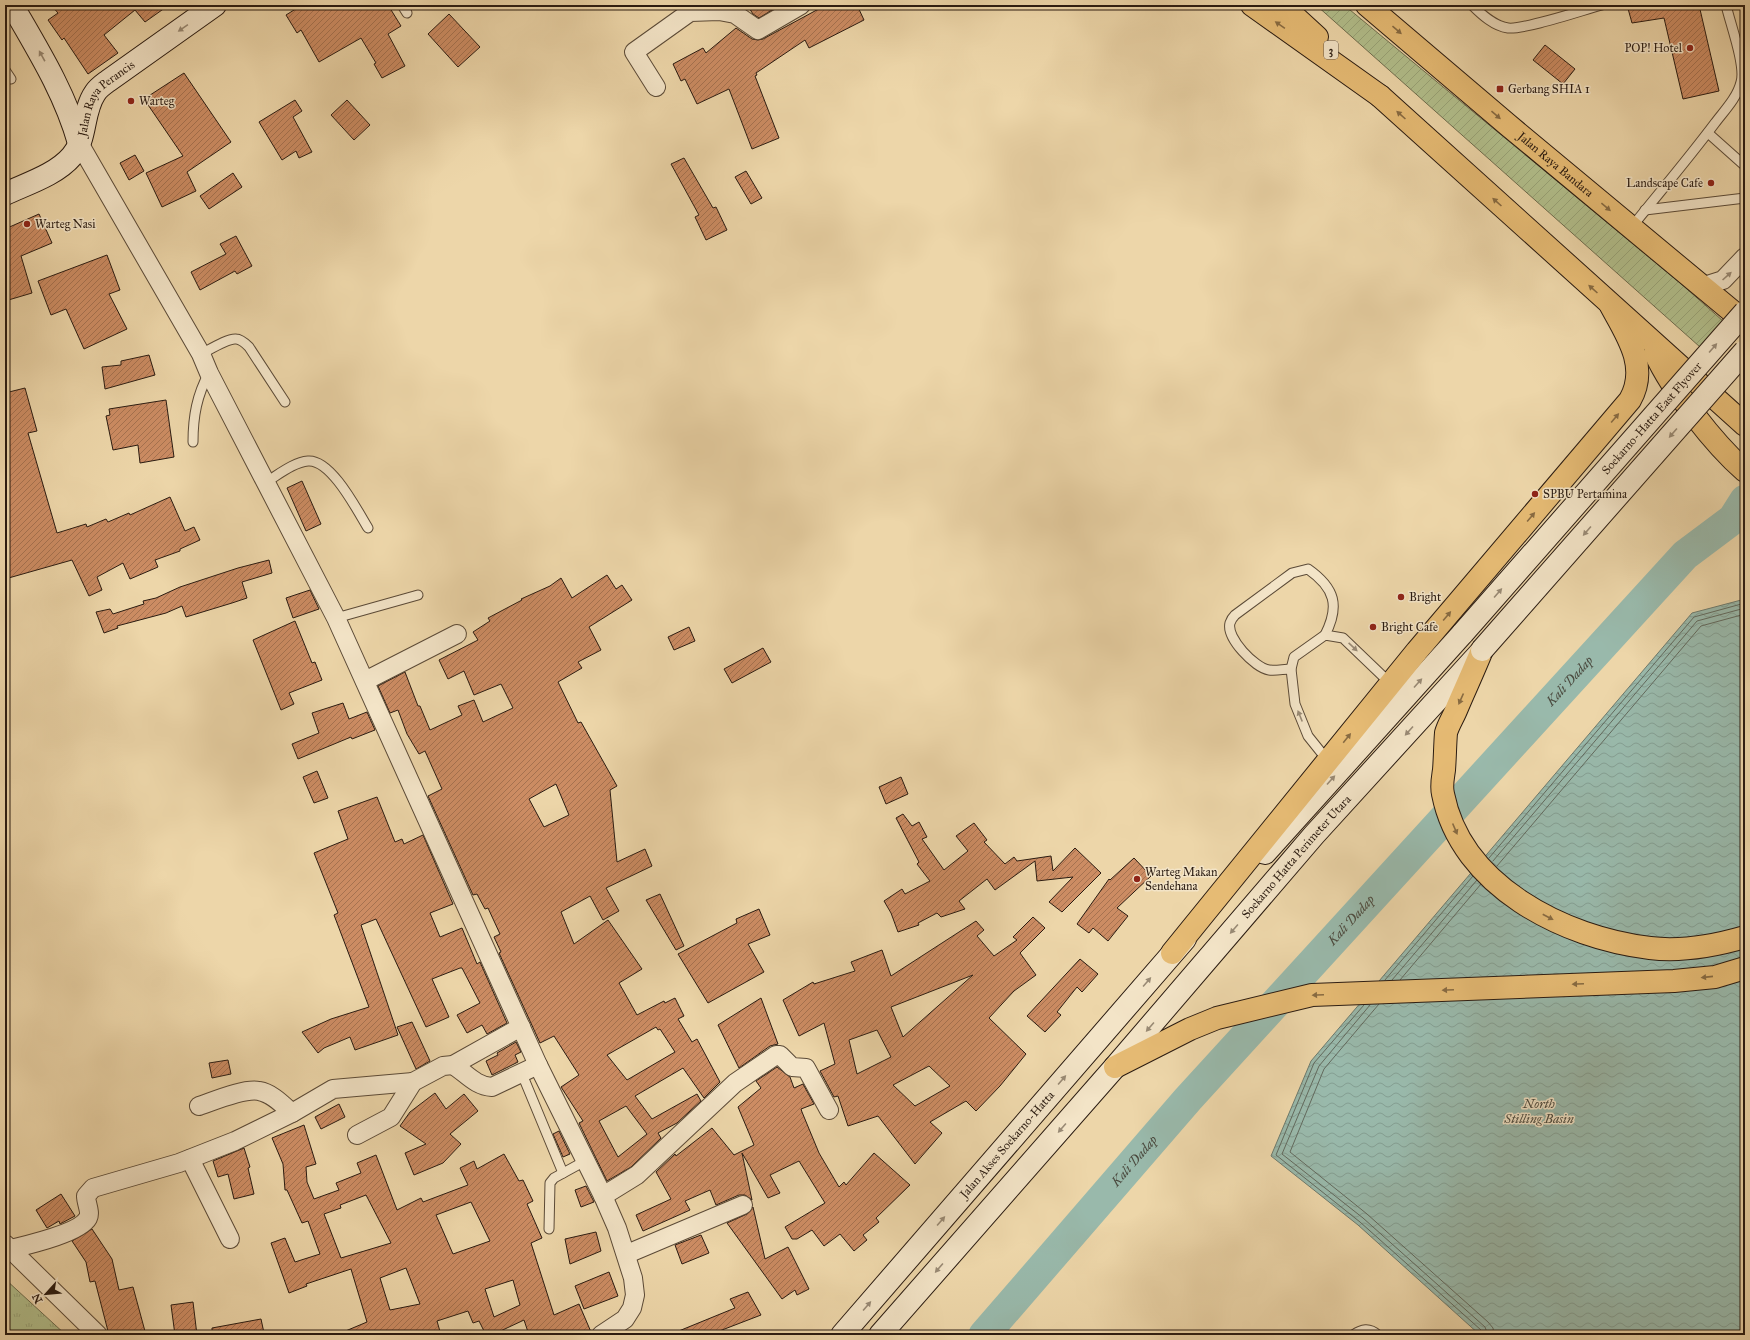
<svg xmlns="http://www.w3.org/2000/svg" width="1750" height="1340" font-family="'IM FELL Great Primer',serif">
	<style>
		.grass { fill: url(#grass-tufts); stroke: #6e6d4e }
		.garden { fill: url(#garden-furrows); stroke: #6e6d4e }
		.water { fill: url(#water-waves); stroke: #6d7a6d }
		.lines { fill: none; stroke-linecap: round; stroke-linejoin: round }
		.shore { stroke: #626a5e; stroke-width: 1 }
		.river { stroke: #99b9ab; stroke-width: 31 }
		.building { fill: url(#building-hatch); stroke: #2a1b11; fill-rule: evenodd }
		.lane-casing { stroke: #5b4a37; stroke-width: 11 }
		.street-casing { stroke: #5b4a37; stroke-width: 20 }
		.secondary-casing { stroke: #2a1b11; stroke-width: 24 }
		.primary-casing { stroke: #2a1b11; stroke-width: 24 }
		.highway-casing { stroke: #2a1b11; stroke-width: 24 }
		.lane { stroke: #f3e4c7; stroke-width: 9 }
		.street { stroke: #f3e4c7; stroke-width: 18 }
		.secondary { stroke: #f3e4c7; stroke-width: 22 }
		.primary { stroke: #e6bb74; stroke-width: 22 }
		.highway { stroke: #e6bb74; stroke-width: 22 }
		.secondary-bridge-casing { stroke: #2a1b11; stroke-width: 24; stroke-linecap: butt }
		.secondary-bridge { stroke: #f3e4c7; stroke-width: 22 }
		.oneway { fill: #886b42 }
		.oneway2 { fill: #998a75 }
		.poi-dot { fill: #8f2418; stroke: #f3e4c7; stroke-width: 1.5 }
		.labels { text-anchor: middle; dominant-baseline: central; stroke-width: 3; stroke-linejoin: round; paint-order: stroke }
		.shield { fill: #f3e4c7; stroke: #665748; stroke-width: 1 }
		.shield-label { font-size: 11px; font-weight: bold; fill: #2a1b11 }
		.poi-label { font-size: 12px; fill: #2a1b11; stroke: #f3e4c7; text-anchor: start }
		.street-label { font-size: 12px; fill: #2a1b11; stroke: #f3e4c7 }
		.water-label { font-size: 13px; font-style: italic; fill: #4b4a3f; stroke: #f3e4c7 }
	</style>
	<defs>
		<pattern id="grass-tufts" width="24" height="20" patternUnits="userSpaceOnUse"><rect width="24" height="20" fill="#b2bf8c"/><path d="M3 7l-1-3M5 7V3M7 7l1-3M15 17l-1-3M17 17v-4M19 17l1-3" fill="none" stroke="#99a478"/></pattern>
		<pattern id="garden-furrows" width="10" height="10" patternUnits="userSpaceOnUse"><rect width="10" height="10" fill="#b2bf8c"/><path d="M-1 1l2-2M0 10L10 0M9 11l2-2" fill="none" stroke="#99a478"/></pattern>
		<pattern id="water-waves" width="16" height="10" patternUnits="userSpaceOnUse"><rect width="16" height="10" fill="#99b9ab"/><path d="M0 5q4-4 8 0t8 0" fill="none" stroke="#849e92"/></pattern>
		<pattern id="building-hatch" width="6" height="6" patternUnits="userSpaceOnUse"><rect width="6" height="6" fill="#cc8c63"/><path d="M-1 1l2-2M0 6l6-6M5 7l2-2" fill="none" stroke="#a67250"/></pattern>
	</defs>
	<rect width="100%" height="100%" fill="#edd6a9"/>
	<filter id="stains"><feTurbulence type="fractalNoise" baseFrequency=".005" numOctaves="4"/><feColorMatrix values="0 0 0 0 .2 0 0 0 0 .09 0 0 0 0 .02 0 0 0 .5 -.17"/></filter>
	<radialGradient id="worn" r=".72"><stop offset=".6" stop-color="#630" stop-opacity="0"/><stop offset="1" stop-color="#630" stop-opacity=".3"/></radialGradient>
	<path class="grass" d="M5 1279 66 1335H5Z"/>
	<path class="garden" d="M1316 5H1344L1679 282 1723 321 1700 347Z"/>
	<path class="water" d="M1745 599V1335H1480L1358 1225 1271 1156 1311 1061 1692 613Z"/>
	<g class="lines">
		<g class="shore">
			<path d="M1489 858 1694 617 1745 603"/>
			<path d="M1493 861 1697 621 1745 608"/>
			<path d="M1497 866 1701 626 1745 614"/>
			<path d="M1385 980 1473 876"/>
			<path d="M1392 980 1477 880"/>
			<path d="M1400 980 1481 884"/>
			<path d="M1379 1004 1324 1069 1290 1152 1367 1214 1488 1322 1493 1328 1494 1335"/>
			<path d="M1364 1005 1314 1063 1276 1155 1360 1222 1481 1330 1483 1335"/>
			<path d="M1370 1005 1319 1066 1282 1154 1363 1218 1485 1327 1488 1335"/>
		</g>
		<path class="river" id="s1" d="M984 1335 1188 1099 1685 555 1733 519 1745 500"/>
	</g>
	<g class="building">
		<path d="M51 5H169L145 22 135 10 104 35 118 53 88 74 64 38 62 40 48 20 58 13Z"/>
		<path d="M302 5H388L401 26 388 34 405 66 382 78 374 64 376 63 361 38 319 62 301 30 297 33 286 15Z"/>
		<path d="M747 5H768L772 10 759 18 753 14Z"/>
		<path d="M826 5H857L864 20 809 48 805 40 756 73 757 75 755 76 779 138 752 149 729 89 697 104 685 79 681 81 673 64 703 48 706 53 736 28 752 39 758 40 763 39Z"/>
		<path d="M1627 5H1699L1719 91 1683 99 1664 18 1632 23Z"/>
		<path d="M449 14 480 47 458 67 428 34Z"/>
		<path d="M1545 45 1575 69 1563 84 1533 60Z"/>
		<path d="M184 73 231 142 187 172 196 191 162 207 146 173 183 156 144 99Z"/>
		<path d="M295 100 302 111 293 117 312 152 299 158 296 151 282 160 259 122Z"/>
		<path d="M347 100 370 125 354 140 331 115Z"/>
		<path d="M135 155 144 171 129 180 120 163Z"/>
		<path d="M684 158 713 208 716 207 727 230 706 240 695 217 699 215 671 164Z"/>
		<path d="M746 171 762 198 751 204 735 177Z"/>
		<path d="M233 173 242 187 209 209 200 196Z"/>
		<path d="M39 214 52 243 21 256 32 293 5 301V229Z"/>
		<path d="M236 236 252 266 237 274 235 271 200 290 191 272 226 254 220 244Z"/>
		<path d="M107 255 120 290 109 294 127 329 84 349 66 309 51 315 38 281Z"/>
		<path d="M149 355 155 375 105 389 102 367 121 365V361Z"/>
		<path d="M25 388 37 431 28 433 57 533 86 524 87 527 106 519 108 522 129 513 130 515 170 497 185 531 194 527 200 540 180 549V551L155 560 158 567 130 579 123 563 97 577 102 590 89 596 72 560 5 579V393Z"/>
		<path d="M166 400 174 457 140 463 138 445 113 450 106 416 110 415 109 409Z"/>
		<path d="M302 481 321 524 306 531 287 488Z"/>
		<path d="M269 560 272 573 242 582 247 598 232 603 186 617 182 606 166 613 117 626 118 628 104 633 96 612 110 609 113 614 144 604 143 601 156 598 180 587 238 568Z"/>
		<path d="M607 575 616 589 622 585 632 600 589 627 601 650 578 662 582 668 558 682 578 723 581 722 617 786 610 790 617 862 645 849 652 866 606 888 619 911 603 920 590 896 561 912 574 944 608 920 642 969 619 983 637 1015 664 1001 665 1003 675 998 684 1016 678 1019 692 1042 697 1039 720 1082 704 1098 683 1068 635 1096 652 1119 697 1094 701 1101 677 1123 658 1133 661 1138 631 1167 607 1181 579 1123 583 1121 561 1087 579 1075 554 1036 540 1043 499 953 501 952 494 937 500 934 488 908 485 909 477 894 473 895 428 796 442 789 425 751 419 754 407 734 398 710 390 713 378 686 405 672 418 706H420L430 730 462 715 458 706 474 700 483 722 513 708 501 684 474 695 464 671 448 679 439 660 478 640 473 632 490 621 488 618 522 600 521 599 550 586 561 578 572 598ZM556 784 569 815 544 827 529 799ZM656 1027 658 1030 660 1029 675 1052 627 1080 607 1055ZM626 1106 647 1134 618 1157 599 1121Z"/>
		<path d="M310 590 319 609 293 618 286 598Z"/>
		<path d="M295 621 312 663 315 662 322 680 289 693 294 704 281 710 253 640Z"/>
		<path d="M689 627 695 641 674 650 668 637Z"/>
		<path d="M763 648 771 662 732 683 724 669Z"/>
		<path d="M343 703 349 719 367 712 375 730 352 739 351 737 298 759 292 744 319 733 312 713Z"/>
		<path d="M317 771 328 798 314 803 303 777Z"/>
		<path d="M901 777 908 794 886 804 879 787Z"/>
		<path d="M377 797 395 842 402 839 404 844 423 835 453 904 430 913 440 937 462 928 477 964 480 962 507 1023 487 1034 482 1025 467 1033 457 1015 480 1003 462 968H460L432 979 449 1017 426 1027 376 919 361 925 398 1035 355 1050 350 1037 324 1048 318 1053 302 1032 331 1019 369 1007 334 915 338 913 314 853 348 839 338 811Z"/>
		<path d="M903 814 912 826 919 822 927 837 922 839 944 870 968 851 956 836 974 823 987 840 984 842 1005 864 1014 857 1017 861 1051 856 1053 871 1075 848 1101 873 1062 912 1049 902 1073 877 1037 881 1035 861 995 890 987 879 959 901 965 909 941 917 937 913 918 923 919 925 898 932 891 913 884 901 902 889 905 894 930 881 917 864 919 862 896 818Z"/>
		<path d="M1134 858 1151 876 1117 908 1128 916 1108 941 1093 928 1089 933 1077 924 1109 879 1110 880Z"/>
		<path d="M660 894 684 946 676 950 646 900Z"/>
		<path d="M759 909 770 935 748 944 764 972 708 1003 678 954 737 923 736 919Z"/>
		<path d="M1033 917 1045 928 1020 953 1036 975 1014 991 989 1018 1026 1054 1000 1086 976 1111 966 1101 930 1122 942 1133 915 1164 878 1116 848 1126 838 1096 834 1097 820 1071 835 1064 824 1023 799 1036 783 1000 813 982 814 984 855 971 851 962 882 950 891 976 976 921 984 930 977 936 994 956 1017 940 1013 937ZM973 975 903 1037 891 1007ZM877 1030 891 1057 857 1074 849 1040ZM929 1066 950 1086 915 1106 893 1085Z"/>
		<path d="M1080 959 1098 974 1082 992 1077 987 1057 1012 1061 1015 1045 1032 1027 1016Z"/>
		<path d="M761 998 778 1044 770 1046 739 1068 718 1025Z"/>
		<path d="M412 1022 430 1061 416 1069 397 1027Z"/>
		<path d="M516 1042 521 1052 515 1055 518 1062 492 1075 486 1061 498 1055 497 1053Z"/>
		<path d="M228 1060 231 1074 212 1078 209 1063Z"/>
		<path d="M777 1067 790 1077 794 1088 803 1084 814 1104 801 1109 802 1112 819 1153 839 1187 844 1182 846 1185 874 1153 910 1185 876 1218 879 1222 863 1235 867 1240 854 1251 840 1234 824 1246 812 1230 797 1239H792L785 1227 825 1203 799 1161 770 1175 780 1193 768 1198 742 1153 752 1200 745 1195H739L716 1205 710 1190 685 1201 690 1210 643 1231 636 1215 671 1199 656 1172 675 1154 676 1156 712 1128 734 1155 754 1145 738 1107 761 1088 756 1081Z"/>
		<path d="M435 1093 446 1109 464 1094 478 1111 450 1134 461 1144 443 1163 414 1175 405 1153 426 1144 400 1126 410 1112Z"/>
		<path d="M339 1104 345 1117 321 1129 315 1117Z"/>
		<path d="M304 1125 316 1164 306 1167 307 1182 314 1199 339 1190 336 1183 361 1173 357 1163 376 1155 397 1210 421 1198 423 1202 468 1185 460 1168 474 1161 477 1169 504 1154 519 1181 523 1180 533 1201 527 1204 542 1238 531 1243 554 1315 579 1304 591 1332V1335H529L524 1320 492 1335H486L479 1321 473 1323 468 1311 437 1321 441 1335H336L367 1322 351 1269 306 1284 307 1286 289 1293 271 1243 285 1238 295 1262 320 1254 308 1221 302 1223 287 1190H285L283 1164 272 1138ZM366 1195 391 1243 341 1258 324 1214 341 1208 340 1205ZM471 1202 490 1241 453 1254 436 1215ZM406 1268 420 1304 390 1310 380 1278ZM513 1280 520 1305 494 1317 485 1289Z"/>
		<path d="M559 1131 570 1154 563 1157 553 1134Z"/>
		<path d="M244 1148 250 1167 248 1168 254 1194 234 1199 228 1174 218 1177 213 1161Z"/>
		<path d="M586 1186 594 1202 581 1207 575 1190Z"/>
		<path d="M61 1194 75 1216 60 1224 59 1221 47 1228 36 1210Z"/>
		<path d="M753 1207 765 1259 788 1247 809 1289 797 1295 795 1290 782 1299 727 1223 747 1214Z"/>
		<path d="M92 1229 112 1259 119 1290 133 1287 146 1335H109L95 1281 90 1282 86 1262 72 1241Z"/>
		<path d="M596 1232 601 1251 570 1264 565 1239Z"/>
		<path d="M701 1235 709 1253 682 1264 675 1245Z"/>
		<path d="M609 1272 618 1296 584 1309 575 1286Z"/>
		<path d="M748 1292 761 1315 709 1335H669L735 1308 730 1299Z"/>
		<path d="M193 1302 197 1335H175L171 1305Z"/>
		<path d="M261 1319 264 1333 252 1335H212V1328Z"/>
	</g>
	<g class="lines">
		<defs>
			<g id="lane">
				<path d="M402 5 407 13"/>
				<path d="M1472 5C1482 15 1494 26 1508 28 1524 30 1583 10 1602 5"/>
				<path d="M5 70 11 79"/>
				<path d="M1708 133 1745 166"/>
				<path d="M1645 210 1745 198"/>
				<path d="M1631 228C1659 193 1688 159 1715 123 1724 111 1737 98 1741 82 1746 66 1730 23 1726 5"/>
				<path d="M201 354C209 350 228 338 236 339 241 339 246 344 249 347L285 402"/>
				<path d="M193 442C193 416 197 395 209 373"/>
				<path d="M266 482C278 475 294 462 308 461 331 459 357 510 368 528"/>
				<path d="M336 618 418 595"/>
				<path d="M1291 669C1284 669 1276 671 1269 670 1255 668 1226 638 1230 623 1231 620 1233 617 1235 615L1292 573 1308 569C1335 588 1340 606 1325 635"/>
				<path d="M1328 761 1308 736 1295 704 1291 669 1294 657 1325 635 1343 638 1391 684"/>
				<path d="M522 1074 563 1173"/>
				<path d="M549 1229 550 1183 554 1178 585 1161"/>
				<path d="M1353 1335C1362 1329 1369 1327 1378 1335"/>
			</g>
			<g id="street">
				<path d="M656 87 634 52 690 12 719 11 735 14 758 30 801 5"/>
				<path d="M79 143 201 354 209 373 336 618 538 1065 603 1196 617 1228 633 1278 635 1295 632 1308 625 1319 601 1335"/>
				<path d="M1704 286 1723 280 1745 257"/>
				<path d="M365 681 457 634"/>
				<path d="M453 1065C466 1073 475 1086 492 1087L538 1065"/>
				<path d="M199 1106C214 1101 244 1088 259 1091 272 1093 283 1105 292 1113"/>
				<path d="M357 1135 391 1117 413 1082 443 1066 453 1065 521 1027"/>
				<path d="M190 1159 230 1239"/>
				<path d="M603 1196 637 1175 735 1083 776 1055H780L792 1067 806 1068 829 1110"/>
				<path d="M5 1244 98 1335"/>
				<path d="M11 1249C27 1245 80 1233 88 1218 91 1212 86 1203 86 1196L93 1188 179 1163 235 1141 292 1113 333 1089 413 1082"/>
				<path d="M627 1254 743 1205"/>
			</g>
			<g id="secondary">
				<path d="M12 5C38 50 65 93 79 143"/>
				<path id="s2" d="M5 194C26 184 56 175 72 156 87 139 82 112 95 93 98 88 104 84 108 81L215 5"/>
				<path d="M1265 853 1463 633"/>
				<path id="s3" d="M842 1335 1185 939"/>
				<path id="s4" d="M880 1335 1115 1067 1314 835 1479 654"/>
			</g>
			<g id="primary">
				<path id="s5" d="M1367 5 1508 125 1745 322"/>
				<path d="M1380 96 1745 425"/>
				<path d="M1655 353C1672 390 1714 444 1745 471"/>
				<path d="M1482 650C1474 670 1465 689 1457 708 1454 716 1448 725 1446 733 1445 745 1445 758 1444 770 1443 777 1441 786 1443 794 1461 886 1564 938 1650 948 1682 952 1714 946 1745 937"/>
				<path d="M1172 953 1417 651 1630 400C1649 367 1627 335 1611 306"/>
				<path d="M1115 1067 1190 1029 1217 1018 1312 995 1674 981 1715 977 1745 968"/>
			</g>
			<g id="highway">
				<path d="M1252 5 1380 96"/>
				<path d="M1282 5 1317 37"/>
			</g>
		</defs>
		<use href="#lane" class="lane-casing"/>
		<use href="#street" class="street-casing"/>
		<use href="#secondary" class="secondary-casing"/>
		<use href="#primary" class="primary-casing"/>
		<use href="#highway" class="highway-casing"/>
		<use href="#lane" class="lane"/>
		<use href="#street" class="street"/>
		<use href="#secondary" class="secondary"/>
		<use href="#primary" class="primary"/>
		<use href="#highway" class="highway"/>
		<defs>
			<g id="secondary-bridge">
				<path id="s6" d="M1463 633 1745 312"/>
				<path d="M1482 650 1745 351"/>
			</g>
		</defs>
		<use href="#secondary-bridge" class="secondary-bridge-casing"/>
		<use href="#secondary-bridge" class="secondary-bridge"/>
	</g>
	<defs><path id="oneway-solid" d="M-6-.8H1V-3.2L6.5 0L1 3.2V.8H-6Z"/></defs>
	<g class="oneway">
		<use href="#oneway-solid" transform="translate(1280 25) rotate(-145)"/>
		<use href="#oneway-solid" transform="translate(1397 30) rotate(41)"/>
		<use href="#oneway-solid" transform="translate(1401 115) rotate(-138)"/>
		<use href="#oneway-solid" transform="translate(1496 115) rotate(41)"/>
		<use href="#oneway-solid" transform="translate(1497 202) rotate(-138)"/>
		<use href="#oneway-solid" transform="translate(1606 207) rotate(40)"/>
		<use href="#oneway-solid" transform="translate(1593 289) rotate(-138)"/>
		<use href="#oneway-solid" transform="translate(1615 418) rotate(-50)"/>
		<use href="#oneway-solid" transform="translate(1531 517) rotate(-50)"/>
		<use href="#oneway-solid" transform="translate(1447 616) rotate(-50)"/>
		<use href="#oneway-solid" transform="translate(1461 699) rotate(114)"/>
		<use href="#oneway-solid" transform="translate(1347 738) rotate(-51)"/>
		<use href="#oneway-solid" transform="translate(1455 829) rotate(67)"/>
		<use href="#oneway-solid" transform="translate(1548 917) rotate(28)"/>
		<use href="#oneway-solid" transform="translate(1707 977) rotate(174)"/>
		<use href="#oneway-solid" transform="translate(1578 984) rotate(178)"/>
		<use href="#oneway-solid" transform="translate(1448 990) rotate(178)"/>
		<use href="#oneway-solid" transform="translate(1318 995) rotate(177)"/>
	</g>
	<g class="oneway2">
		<use href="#oneway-solid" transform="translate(183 28) rotate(145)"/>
		<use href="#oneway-solid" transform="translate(42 56) rotate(-119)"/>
		<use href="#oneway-solid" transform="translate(1727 276) rotate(-42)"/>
		<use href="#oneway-solid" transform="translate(1713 348) rotate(-49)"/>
		<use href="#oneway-solid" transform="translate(1673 433) rotate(131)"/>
		<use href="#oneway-solid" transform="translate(1587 531) rotate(131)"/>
		<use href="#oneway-solid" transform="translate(1498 593) rotate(-49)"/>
		<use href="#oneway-solid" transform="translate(1353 647) rotate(43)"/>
		<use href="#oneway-solid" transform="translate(1418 683) rotate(-48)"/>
		<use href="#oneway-solid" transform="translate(1300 716) rotate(-112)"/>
		<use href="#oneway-solid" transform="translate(1409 731) rotate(132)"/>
		<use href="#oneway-solid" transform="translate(1331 780) rotate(-48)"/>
		<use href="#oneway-solid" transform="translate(1234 929) rotate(131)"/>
		<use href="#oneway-solid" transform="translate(1147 982) rotate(-49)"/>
		<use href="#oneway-solid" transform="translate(1150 1027) rotate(131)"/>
		<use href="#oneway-solid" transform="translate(1062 1080) rotate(-49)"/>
		<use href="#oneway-solid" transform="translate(1062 1128) rotate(131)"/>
		<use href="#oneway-solid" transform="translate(941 1221) rotate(-49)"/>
		<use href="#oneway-solid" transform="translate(939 1268) rotate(131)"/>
		<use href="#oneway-solid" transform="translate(867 1306) rotate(-49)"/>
	</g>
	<g class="poi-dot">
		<circle cx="1690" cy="48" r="4"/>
		<rect x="1496" y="85" width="8" height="8" rx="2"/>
		<circle cx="131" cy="101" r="4"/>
		<circle cx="1711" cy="183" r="4"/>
		<circle cx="27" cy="224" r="4"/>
		<circle cx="1535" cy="494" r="4"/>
		<circle cx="1401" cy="597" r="4"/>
		<circle cx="1373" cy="627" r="4"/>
		<circle cx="1137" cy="879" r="4"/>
	</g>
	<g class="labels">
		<rect class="shield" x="1324" y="41" width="14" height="18" rx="3"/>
		<g class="shield-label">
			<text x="1331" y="50">3</text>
		</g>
		<g class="poi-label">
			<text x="1682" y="48" text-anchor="end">POP! Hotel</text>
			<text x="1508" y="89">Gerbang SHIA 1</text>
			<text x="139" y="101">Warteg</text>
			<text x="1703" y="183" text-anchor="end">Landscape Cafe</text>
			<text x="35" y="224">Warteg Nasi</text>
			<text x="1543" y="494">SPBU Pertamina</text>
			<text x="1409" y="597">Bright</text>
			<text x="1381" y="627">Bright Cafe</text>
			<text x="1145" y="872">Warteg Makan<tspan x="1145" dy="14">Sendehana</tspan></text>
		</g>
		<g class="street-label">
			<text stroke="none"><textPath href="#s2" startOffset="147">Jalan Raya Perancis</textPath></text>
			<text stroke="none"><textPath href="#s5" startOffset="247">Jalan Raya Bandara</textPath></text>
			<text stroke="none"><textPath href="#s6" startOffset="286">Soekarno-Hatta East Flyover</textPath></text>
			<text stroke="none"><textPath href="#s4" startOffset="634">Soekarno Hatta Perimeter Utara</textPath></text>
			<text stroke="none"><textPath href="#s3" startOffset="252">Jalan Akses Soekarno-Hatta</textPath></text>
		</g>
		<g class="water-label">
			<text stroke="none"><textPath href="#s1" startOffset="878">Kali Dadap</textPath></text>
			<text stroke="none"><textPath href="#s1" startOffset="554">Kali Dadap</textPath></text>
			<text x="1539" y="1104">North<tspan x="1539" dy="15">Stilling Basin</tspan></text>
			<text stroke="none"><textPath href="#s1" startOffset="230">Kali Dadap</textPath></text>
		</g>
	</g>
	<rect width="1750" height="1340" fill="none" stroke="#edd6a9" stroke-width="20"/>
	<rect x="6" y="6" width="1738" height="1328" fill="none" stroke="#2a1b11" stroke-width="2"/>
	<rect x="10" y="10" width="1730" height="1320" fill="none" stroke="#2a1b11"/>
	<g transform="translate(46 1294) rotate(243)" stroke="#f3e4c7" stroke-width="3" paint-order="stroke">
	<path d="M0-3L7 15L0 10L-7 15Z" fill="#2a1b11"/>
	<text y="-6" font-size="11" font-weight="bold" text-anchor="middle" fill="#2a1b11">N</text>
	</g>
	<rect width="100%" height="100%" filter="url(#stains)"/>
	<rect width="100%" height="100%" fill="url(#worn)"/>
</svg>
